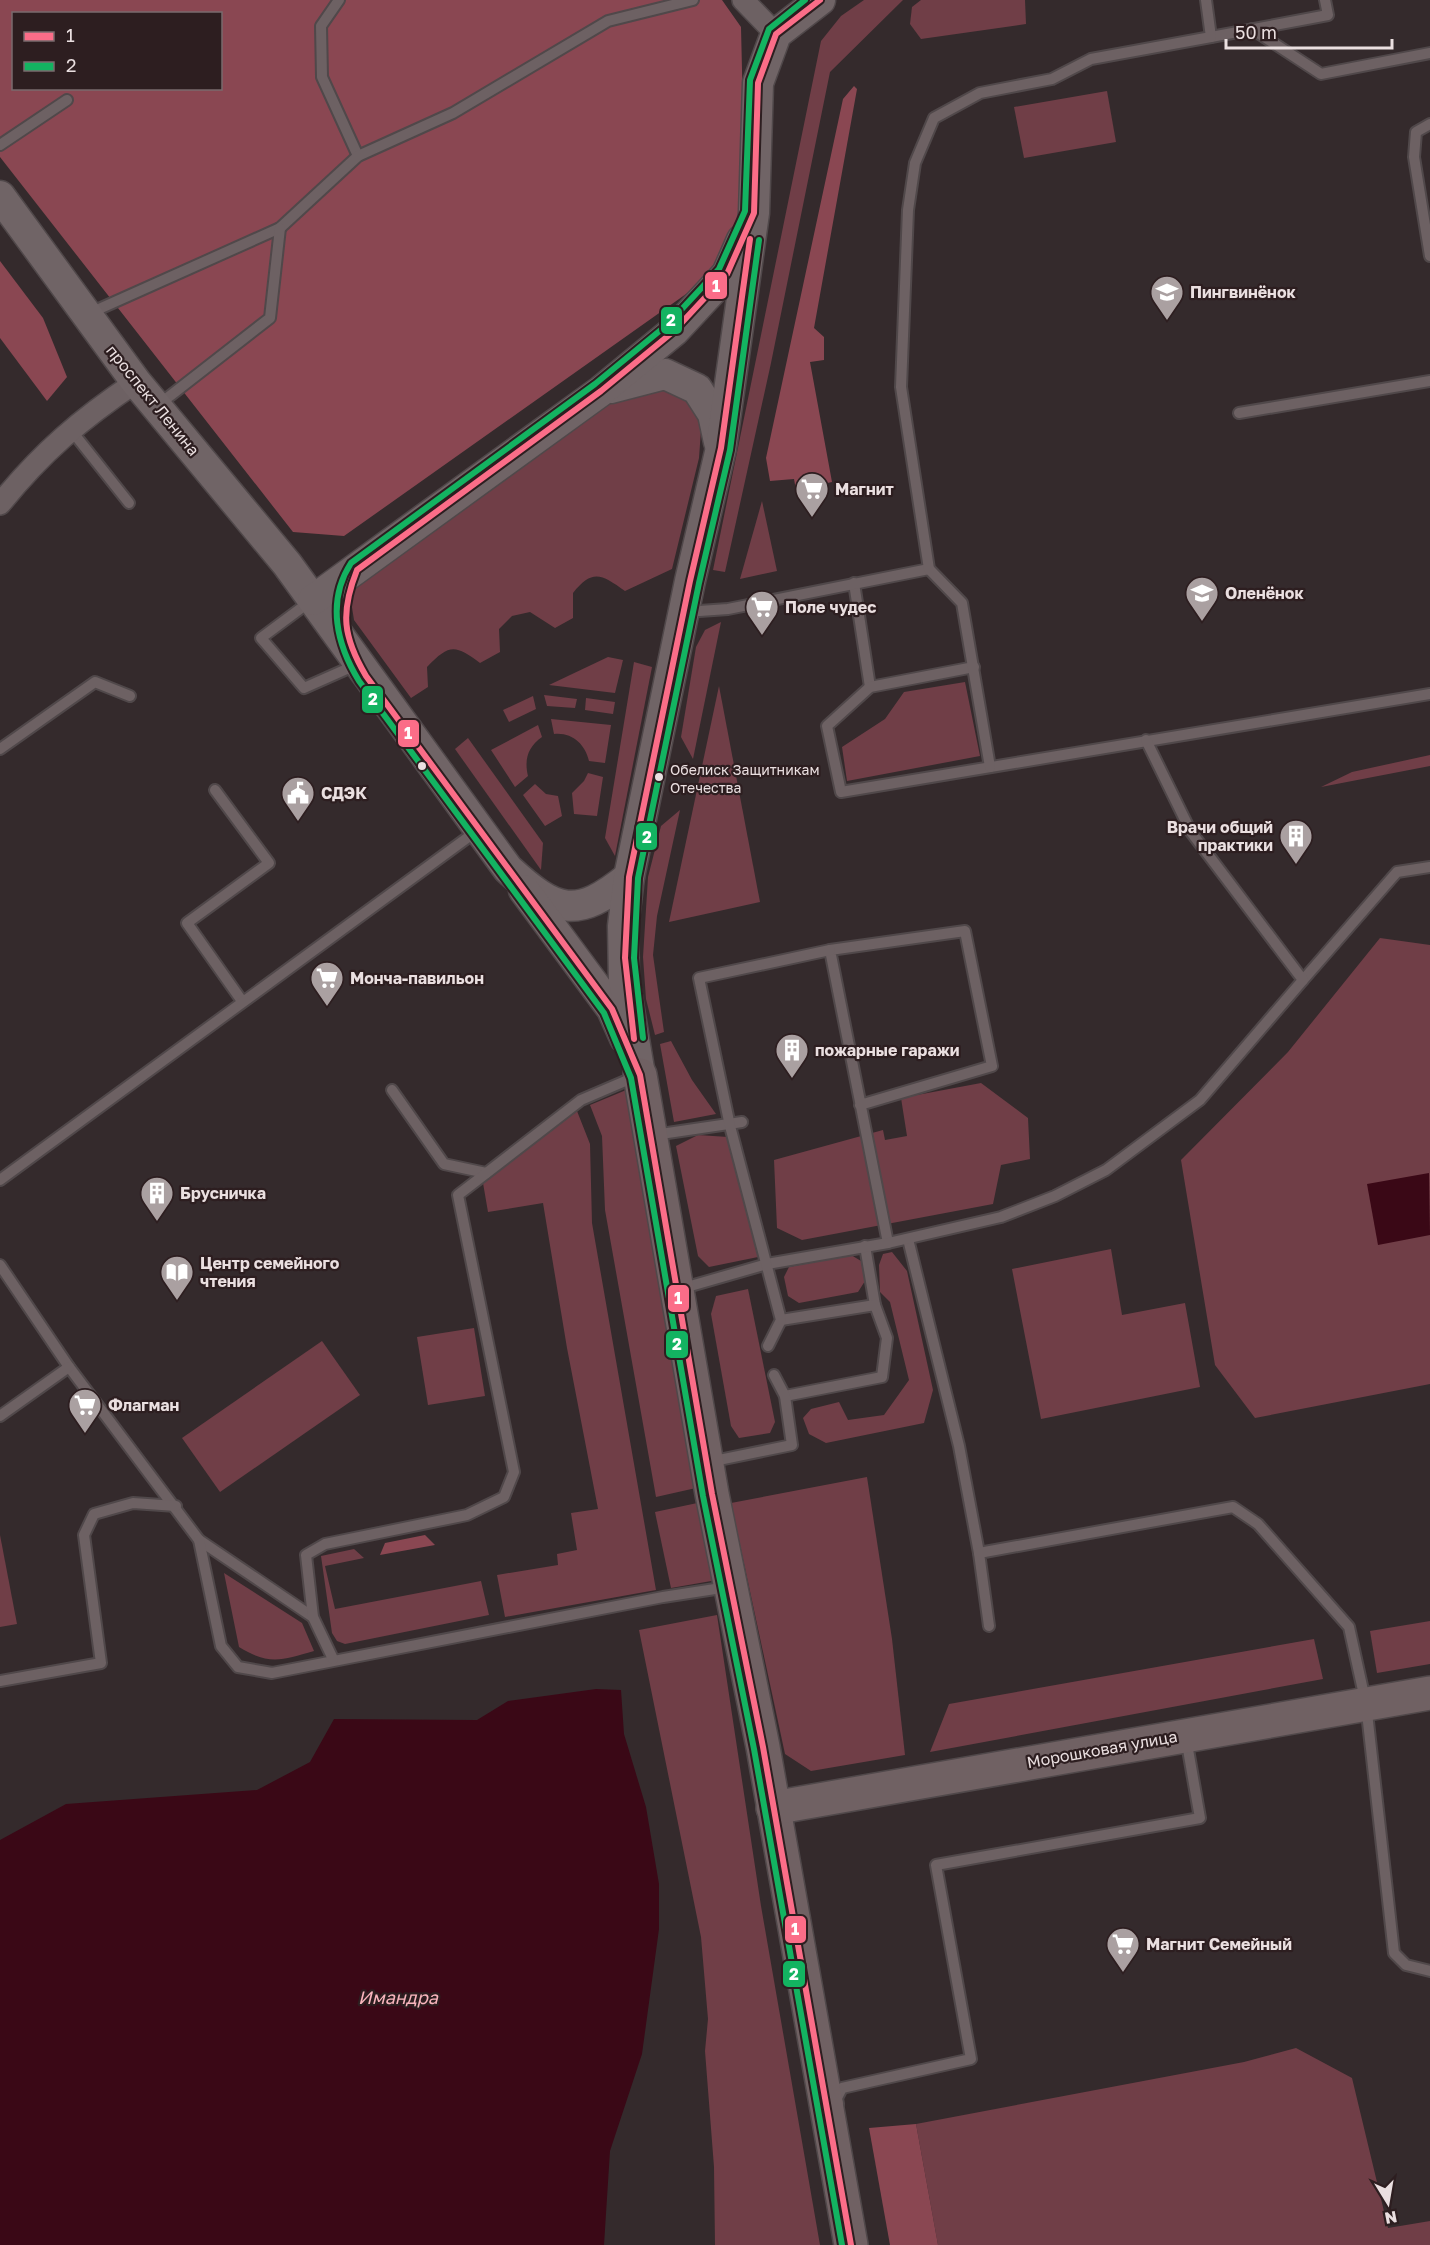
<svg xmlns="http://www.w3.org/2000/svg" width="1430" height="2245" font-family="'Golos Text',sans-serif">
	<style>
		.green { fill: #703e47 }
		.forest { fill: #8a4752; fill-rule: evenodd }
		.water { fill: #3a0816 }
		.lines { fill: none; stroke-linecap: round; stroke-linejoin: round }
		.lane-casing { stroke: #50484a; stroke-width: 14 }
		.street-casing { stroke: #50484a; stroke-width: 24 }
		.secondary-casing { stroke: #50484a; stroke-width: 33 }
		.primary-casing { stroke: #50484a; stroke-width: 36 }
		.lane { stroke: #6d6163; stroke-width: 10 }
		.street { stroke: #6d6163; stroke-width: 21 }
		.secondary { stroke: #706466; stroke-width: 30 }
		.primary { stroke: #706163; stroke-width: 33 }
		.bus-1-casing { stroke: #2d1e20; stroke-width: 10 }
		.bus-2-casing { stroke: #2d1e20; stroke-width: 10 }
		.bus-1 { stroke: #fb6d88; stroke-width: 6 }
		.bus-2 { stroke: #13b361; stroke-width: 6 }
		.bus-dot { fill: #eadfe0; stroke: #2d1e20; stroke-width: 2 }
		.labels { text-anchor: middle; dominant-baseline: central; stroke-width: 4.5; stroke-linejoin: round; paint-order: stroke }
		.bus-label { font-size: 14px; fill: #eadfe0; stroke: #2d1e20; text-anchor: start }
		.poi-label { font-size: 16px; font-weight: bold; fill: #eadfe0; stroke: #2d1e20; text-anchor: start }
		.street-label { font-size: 16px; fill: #eadfe0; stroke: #2d1e20 }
		.water-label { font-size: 18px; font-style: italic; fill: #f9b5bd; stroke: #2d1e20 }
		.line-badge { stroke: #2d1e20; stroke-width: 2 }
		.badge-label { font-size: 16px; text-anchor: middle; font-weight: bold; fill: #fff }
	</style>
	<rect width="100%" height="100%" fill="#342a2c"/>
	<g class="green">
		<path d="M864 0H903L830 72 771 363 725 572 713 570 821 41 841 16Z"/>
		<path d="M921 0H1025L1026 24 921 39 910 24 912 7Z"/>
		<path d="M1107 91 1116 142 1024 158 1014 107Z"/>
		<path d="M665 385 685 395 702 416 699 458 672 569 625 591C602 575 593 568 573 593V618L555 628 530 612 512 616 499 629 500 652 480 663C455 644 449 644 427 667L428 687 411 698 354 620 351 601 356 584 606 404Z"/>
		<path d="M762 501 777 571 740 579Z"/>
		<path d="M721 622 693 759 681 737 696 647 705 630Z"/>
		<path d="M608 657 623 660 615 693 549 685Z"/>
		<path d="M634 662 652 667 615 856 605 838Z"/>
		<path d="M965 682 980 756 847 781 842 747 885 719 904 692Z"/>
		<path d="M719 686 760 902 669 922Z"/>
		<path d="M544 695 577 699 575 708 547 706Z"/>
		<path d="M533 696 536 709 509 722 503 710Z"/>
		<path d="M586 698 615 702 613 714 585 710Z"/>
		<path d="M551 719 611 725 605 763 589 761C585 744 572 732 554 734Z"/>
		<path d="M538 725 542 737C528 747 524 759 528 776L515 787 491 750Z"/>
		<path d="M468 738 543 843 541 870 455 749Z"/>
		<path d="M1430 755V766L1321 787 1352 772Z"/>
		<path d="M588 773 603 777 597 816 574 814 572 793 584 781Z"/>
		<path d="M535 784 546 794 558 796 562 816 545 826 523 795Z"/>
		<path d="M680 810 657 916 653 955 664 1032 655 1035 646 999 643 957 648 877 661 826Z"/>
		<path d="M1380 938 1430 945V1384L1255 1418 1215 1365 1181 1160 1288 1052Z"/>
		<path d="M671 1041 692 1080 716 1114 674 1122 660 1044Z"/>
		<path d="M981 1083 1028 1118 1030 1159 1001 1165 993 1204 802 1240 777 1228 774 1160 883 1130 885 1140 907 1136 901 1098Z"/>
		<path d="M631 1088 696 1488 656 1497 605 1210 602 1136 590 1105Z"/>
		<path d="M577 1111 590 1144 592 1223 656 1590 505 1617 497 1575 558 1565 557 1554 577 1550 571 1513 598 1509 567 1348 543 1203 488 1212 483 1183Z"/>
		<path d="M698 1135 728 1137 758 1257 709 1267 698 1256 676 1146Z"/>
		<path d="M1111 1249 1122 1315 1185 1303 1200 1387 1041 1419 1012 1269Z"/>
		<path d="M892 1252 907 1271 933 1390 924 1423 826 1443 809 1434 803 1418 811 1409 839 1402 848 1420 884 1415 909 1380 890 1302 880 1292 879 1265 883 1254Z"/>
		<path d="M851 1255 861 1261 865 1281 858 1292 799 1303 788 1296 784 1277 789 1267Z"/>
		<path d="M748 1289 775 1422 770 1433 739 1438 731 1426 711 1314 716 1296Z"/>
		<path d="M474 1328 485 1396 428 1405 417 1337Z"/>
		<path d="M322 1341 360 1395 220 1492 182 1438Z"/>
		<path d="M867 1477 892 1639 905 1755 811 1771 785 1754 731 1503Z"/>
		<path d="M702 1502 717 1580 671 1588 655 1512Z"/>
		<path d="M0 1535 17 1624 0 1627Z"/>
		<path d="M354 1549 364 1558 325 1566 335 1609 481 1581 489 1615 345 1644 337 1641 332 1633 321 1556Z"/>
		<path d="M224 1573 302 1623 314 1651C282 1660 270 1666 239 1647Z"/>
		<path d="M717 1615 761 1906 820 2245H715L714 2167 705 2051 708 2019 701 1937 639 1630Z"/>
		<path d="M1430 1621V1664L1377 1673 1370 1631Z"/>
		<path d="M1314 1639 1323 1679 930 1752 949 1704Z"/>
		<path d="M1296 2048 1352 2078 1388 2228 1430 2221V2245H938L916 2124 1244 2062Z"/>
	</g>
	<g class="forest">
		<path d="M0 0H722L741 27 745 199 737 244 711 276 679 299 344 536 293 532 0 157ZM14 14H220V88H14Z"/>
		<path d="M854 86 857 89 814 328 824 337V360L810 362 832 482 796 490 794 479 770 481 766 458 843 99Z"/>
		<path d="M0 261 43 318 67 377 47 401 0 338Z"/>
		<path d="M425 1535 435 1545 380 1555 385 1543Z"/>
		<path d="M916 2124 938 2245H890L869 2128Z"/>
	</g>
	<g class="water">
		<path d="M1429 1173 1430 1235 1378 1245 1367 1184Z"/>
		<path d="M596 1689 621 1690 624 1734 646 1807 659 1884V1929L642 2054 610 2151 604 2245H0V1840L66 1804 257 1790 310 1762 334 1719 477 1720 508 1701Z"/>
	</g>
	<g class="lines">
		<defs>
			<g id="lane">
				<path d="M339 0 321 26 322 77 358 156"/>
				<path d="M1252 29 1321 74 1430 53"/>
				<path d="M1211 37 1328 15 1325 0"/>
				<path d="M1430 124 1416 132 1414 157 1430 256"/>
				<path d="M0 145 67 100"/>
				<path d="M90 313 280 228 358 156 453 113 608 21 693 0"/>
				<path d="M157 406 270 318 280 228"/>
				<path d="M1239 413 1430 381"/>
				<path d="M71 430 129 503"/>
				<path d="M854 583 870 687"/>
				<path d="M312 600 261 638 304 688 358 664"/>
				<path d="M685 612 728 609 929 569"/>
				<path d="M974 667 870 687 827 726 841 792 1430 694"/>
				<path d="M0 749 95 682 130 696"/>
				<path d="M990 767 962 603 929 569 901 387 908 210 915 163 934 118 980 93 1052 79 1091 59 1211 37 1206 0"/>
				<path d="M215 790 269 863 187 923 242 1001"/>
				<path d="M1303 980 1397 872 1430 867"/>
				<path d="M392 1090 444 1164 486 1173"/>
				<path d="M860 1105 992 1066 965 931 830 950 888 1243"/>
				<path d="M654 1135 742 1122"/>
				<path d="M0 1180 478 830"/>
				<path d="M908 1239 959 1446 979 1553"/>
				<path d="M865 1246 875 1305"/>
				<path d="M0 1265 69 1367 199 1540 313 1617"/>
				<path d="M680 1289 767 1264 888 1243 1001 1217 1055 1196 1106 1170 1200 1100 1303 980 1191 832 1146 740"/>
				<path d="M781 1320 875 1305 887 1338 882 1377 785 1396"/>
				<path d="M768 1346 781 1320 730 1126 699 978 830 950"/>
				<path d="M0 1416 69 1367"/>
				<path d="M709 1462 792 1445 785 1396 774 1375"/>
				<path d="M199 1540 221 1646 238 1667 272 1673 663 1597 728 1587"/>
				<path d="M989 1626 979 1553 1233 1507 1258 1524 1349 1627 1366 1704 1394 1953 1406 1965 1430 1971"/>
				<path d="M333 1659 313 1617 306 1555 325 1544 467 1515 504 1497 514 1472 458 1195 581 1100 637 1076"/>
				<path d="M0 1681 101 1663 84 1535 94 1514 133 1503 176 1506"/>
				<path d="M838 2104 837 2098 842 2088 971 2059 936 1865 1200 1818 1186 1738"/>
			</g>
			<g id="street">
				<path d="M743 0 776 34"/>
				<path d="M0 504C42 452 81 419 136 382"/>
			</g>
			<g id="secondary">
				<path d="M0 196 136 382 287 564 508 869C556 913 576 920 629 877"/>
				<path d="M611 388 665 374 697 389 713 414 719 442"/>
				<path d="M313 600 601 391 674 331 727 274 742 240"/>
				<path d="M524 890 612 1009 625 1038"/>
				<path d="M640 1075 624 980 623 926 629 877 690 581 721 448 754 213 758 83 776 34 820 0"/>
			</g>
			<g id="primary">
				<path d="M640 1075 712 1494 763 1747 851 2245"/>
				<path d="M773 1808 1430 1693"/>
			</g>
		</defs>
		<use href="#lane" class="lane-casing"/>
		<use href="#street" class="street-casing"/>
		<use href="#secondary" class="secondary-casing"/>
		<use href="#primary" class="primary-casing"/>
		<use href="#lane" class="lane"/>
		<use href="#street" class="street"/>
		<use href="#secondary" class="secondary"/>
		<use href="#primary" class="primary"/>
		<defs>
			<g id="bus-1">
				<path d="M820 0 776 34 758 83 754 213 727 274 674 331 601 391 357 570C340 613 343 637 366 676L612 1009 640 1075 712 1494 763 1747 851 2245"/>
				<path d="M634 1039 625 958 629 877 690 581 721 448 750 239"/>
			</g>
			<g id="bus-2">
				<path d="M805 0 769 29 750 80 745 211 719 269 668 324 595 384 351 563C326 602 337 645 359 681L604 1013 631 1078 703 1496 754 1749 842 2245"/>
				<path d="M643 1038 634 958 638 878 699 583 730 450 759 240"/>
			</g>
		</defs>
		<use href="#bus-1" class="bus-1-casing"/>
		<use href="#bus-2" class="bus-2-casing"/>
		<use href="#bus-1" class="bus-1"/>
		<use href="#bus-2" class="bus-2"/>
	</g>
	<defs>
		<symbol id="school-pin" viewBox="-11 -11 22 30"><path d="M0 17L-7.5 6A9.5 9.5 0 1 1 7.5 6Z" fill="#aaa0a1" stroke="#2d1e20"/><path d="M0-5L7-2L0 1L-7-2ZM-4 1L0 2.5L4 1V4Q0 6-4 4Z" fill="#fff"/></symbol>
		<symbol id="supermarket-pin" viewBox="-11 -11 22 30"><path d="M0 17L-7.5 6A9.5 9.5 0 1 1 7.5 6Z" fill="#aaa0a1" stroke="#2d1e20"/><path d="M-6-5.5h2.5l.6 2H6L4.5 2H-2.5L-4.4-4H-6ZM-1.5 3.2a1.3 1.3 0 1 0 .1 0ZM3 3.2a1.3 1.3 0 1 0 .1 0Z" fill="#fff"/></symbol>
		<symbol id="civic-pin" viewBox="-11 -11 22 30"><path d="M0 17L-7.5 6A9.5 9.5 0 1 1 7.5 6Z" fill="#aaa0a1" stroke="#2d1e20"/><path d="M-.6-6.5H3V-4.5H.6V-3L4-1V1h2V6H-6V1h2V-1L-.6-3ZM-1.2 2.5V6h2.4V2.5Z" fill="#fff"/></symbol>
		<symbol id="building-pin" viewBox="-11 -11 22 30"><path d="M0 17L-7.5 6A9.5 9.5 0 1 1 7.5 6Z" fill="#aaa0a1" stroke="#2d1e20"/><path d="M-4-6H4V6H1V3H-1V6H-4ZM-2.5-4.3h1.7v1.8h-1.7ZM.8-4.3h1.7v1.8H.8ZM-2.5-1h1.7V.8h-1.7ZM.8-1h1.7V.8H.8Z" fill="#fff"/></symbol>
		<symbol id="library-pin" viewBox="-11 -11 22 30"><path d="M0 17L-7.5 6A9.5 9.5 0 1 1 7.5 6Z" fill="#aaa0a1" stroke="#2d1e20"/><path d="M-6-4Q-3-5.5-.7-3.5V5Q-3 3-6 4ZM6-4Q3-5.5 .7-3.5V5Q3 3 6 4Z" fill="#fff"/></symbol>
	</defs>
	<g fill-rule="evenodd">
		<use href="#school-pin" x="1148" y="273" width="38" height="52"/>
		<use href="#supermarket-pin" x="793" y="470" width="38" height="52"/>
		<use href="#school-pin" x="1183" y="574" width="38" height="52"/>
		<use href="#supermarket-pin" x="743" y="588" width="38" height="52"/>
		<use href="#civic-pin" x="279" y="774" width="38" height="52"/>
		<use href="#building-pin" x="1277" y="817" width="38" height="52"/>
		<use href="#supermarket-pin" x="308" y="959" width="38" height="52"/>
		<use href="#building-pin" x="773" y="1031" width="38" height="52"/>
		<use href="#building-pin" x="138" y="1174" width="38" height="52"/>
		<use href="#library-pin" x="158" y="1253" width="38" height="52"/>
		<use href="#supermarket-pin" x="66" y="1386" width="38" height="52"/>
		<use href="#supermarket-pin" x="1104" y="1925" width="38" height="52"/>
	</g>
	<g class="bus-dot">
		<circle cx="422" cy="766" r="5"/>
		<circle cx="659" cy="777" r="5"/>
	</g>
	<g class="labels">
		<g class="bus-label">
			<text x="670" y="769">Обелиск Защитникам<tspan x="670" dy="18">Отечества</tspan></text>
		</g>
		<g class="poi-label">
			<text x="1190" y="292">Пингвинёнок</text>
			<text x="835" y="489">Магнит</text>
			<text x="1225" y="593">Оленёнок</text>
			<text x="785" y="607">Поле чудес</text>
			<text x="321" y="793">СДЭК</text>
			<text x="1273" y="827" text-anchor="end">Врачи общий<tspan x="1273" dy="18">практики</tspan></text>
			<text x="350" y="978">Монча-павильон</text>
			<text x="815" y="1050">пожарные гаражи</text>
			<text x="180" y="1193">Брусничка</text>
			<text x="200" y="1263">Центр семейного<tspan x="200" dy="18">чтения</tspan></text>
			<text x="108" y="1405">Флагман</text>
			<text x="1146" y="1944">Магнит Семейный</text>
		</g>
		<g class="street-label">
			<text transform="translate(153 400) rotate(51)">проспект Ленина</text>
			<text transform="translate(1102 1749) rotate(-10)">Морошковая улица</text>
		</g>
		<g class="water-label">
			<text x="398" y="1997">Имандра</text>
		</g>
	</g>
	<g class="line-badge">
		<rect x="704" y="271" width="24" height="29" rx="6" fill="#fb6d88"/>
		<rect x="660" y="306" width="23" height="29" rx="6" fill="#13b361"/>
		<rect x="361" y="685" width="23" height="29" rx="6" fill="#13b361"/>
		<rect x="397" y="719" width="23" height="29" rx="6" fill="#fb6d88"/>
		<rect x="635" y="822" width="23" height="29" rx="6" fill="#13b361"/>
		<rect x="667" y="1284" width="23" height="29" rx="6" fill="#fb6d88"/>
		<rect x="665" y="1330" width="24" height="29" rx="6" fill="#13b361"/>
		<rect x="784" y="1915" width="23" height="29" rx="6" fill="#fb6d88"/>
		<rect x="782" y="1960" width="24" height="28" rx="6" fill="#13b361"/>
	</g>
	<g class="badge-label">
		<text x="716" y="292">1</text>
		<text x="671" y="326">2</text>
		<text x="373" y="705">2</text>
		<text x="408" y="739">1</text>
		<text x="647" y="843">2</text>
		<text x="678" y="1304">1</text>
		<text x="677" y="1350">2</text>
		<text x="795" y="1935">1</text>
		<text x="794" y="1980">2</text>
	</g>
	<rect x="12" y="12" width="210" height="78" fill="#2d1e20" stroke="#796b6d" stroke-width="1.5"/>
	<rect x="24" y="32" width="30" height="9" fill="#fb6d88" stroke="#796b6d" stroke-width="1.5"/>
	<text x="66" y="42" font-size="18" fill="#eadfe0">1</text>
	<rect x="24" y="62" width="30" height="9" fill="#13b361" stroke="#796b6d" stroke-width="1.5"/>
	<text x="66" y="72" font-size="18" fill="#eadfe0">2</text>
	<g transform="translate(1388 2203) rotate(169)" stroke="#2d1e20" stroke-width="4.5" paint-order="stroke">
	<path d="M0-4.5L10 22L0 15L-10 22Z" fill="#eadfe0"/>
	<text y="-9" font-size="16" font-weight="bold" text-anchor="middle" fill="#eadfe0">N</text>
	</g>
	<path d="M1226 39v9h166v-9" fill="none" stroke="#eadfe0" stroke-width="3"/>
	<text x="1235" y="39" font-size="18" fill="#eadfe0" stroke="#2d1e20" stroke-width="4.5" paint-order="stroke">50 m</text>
</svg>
